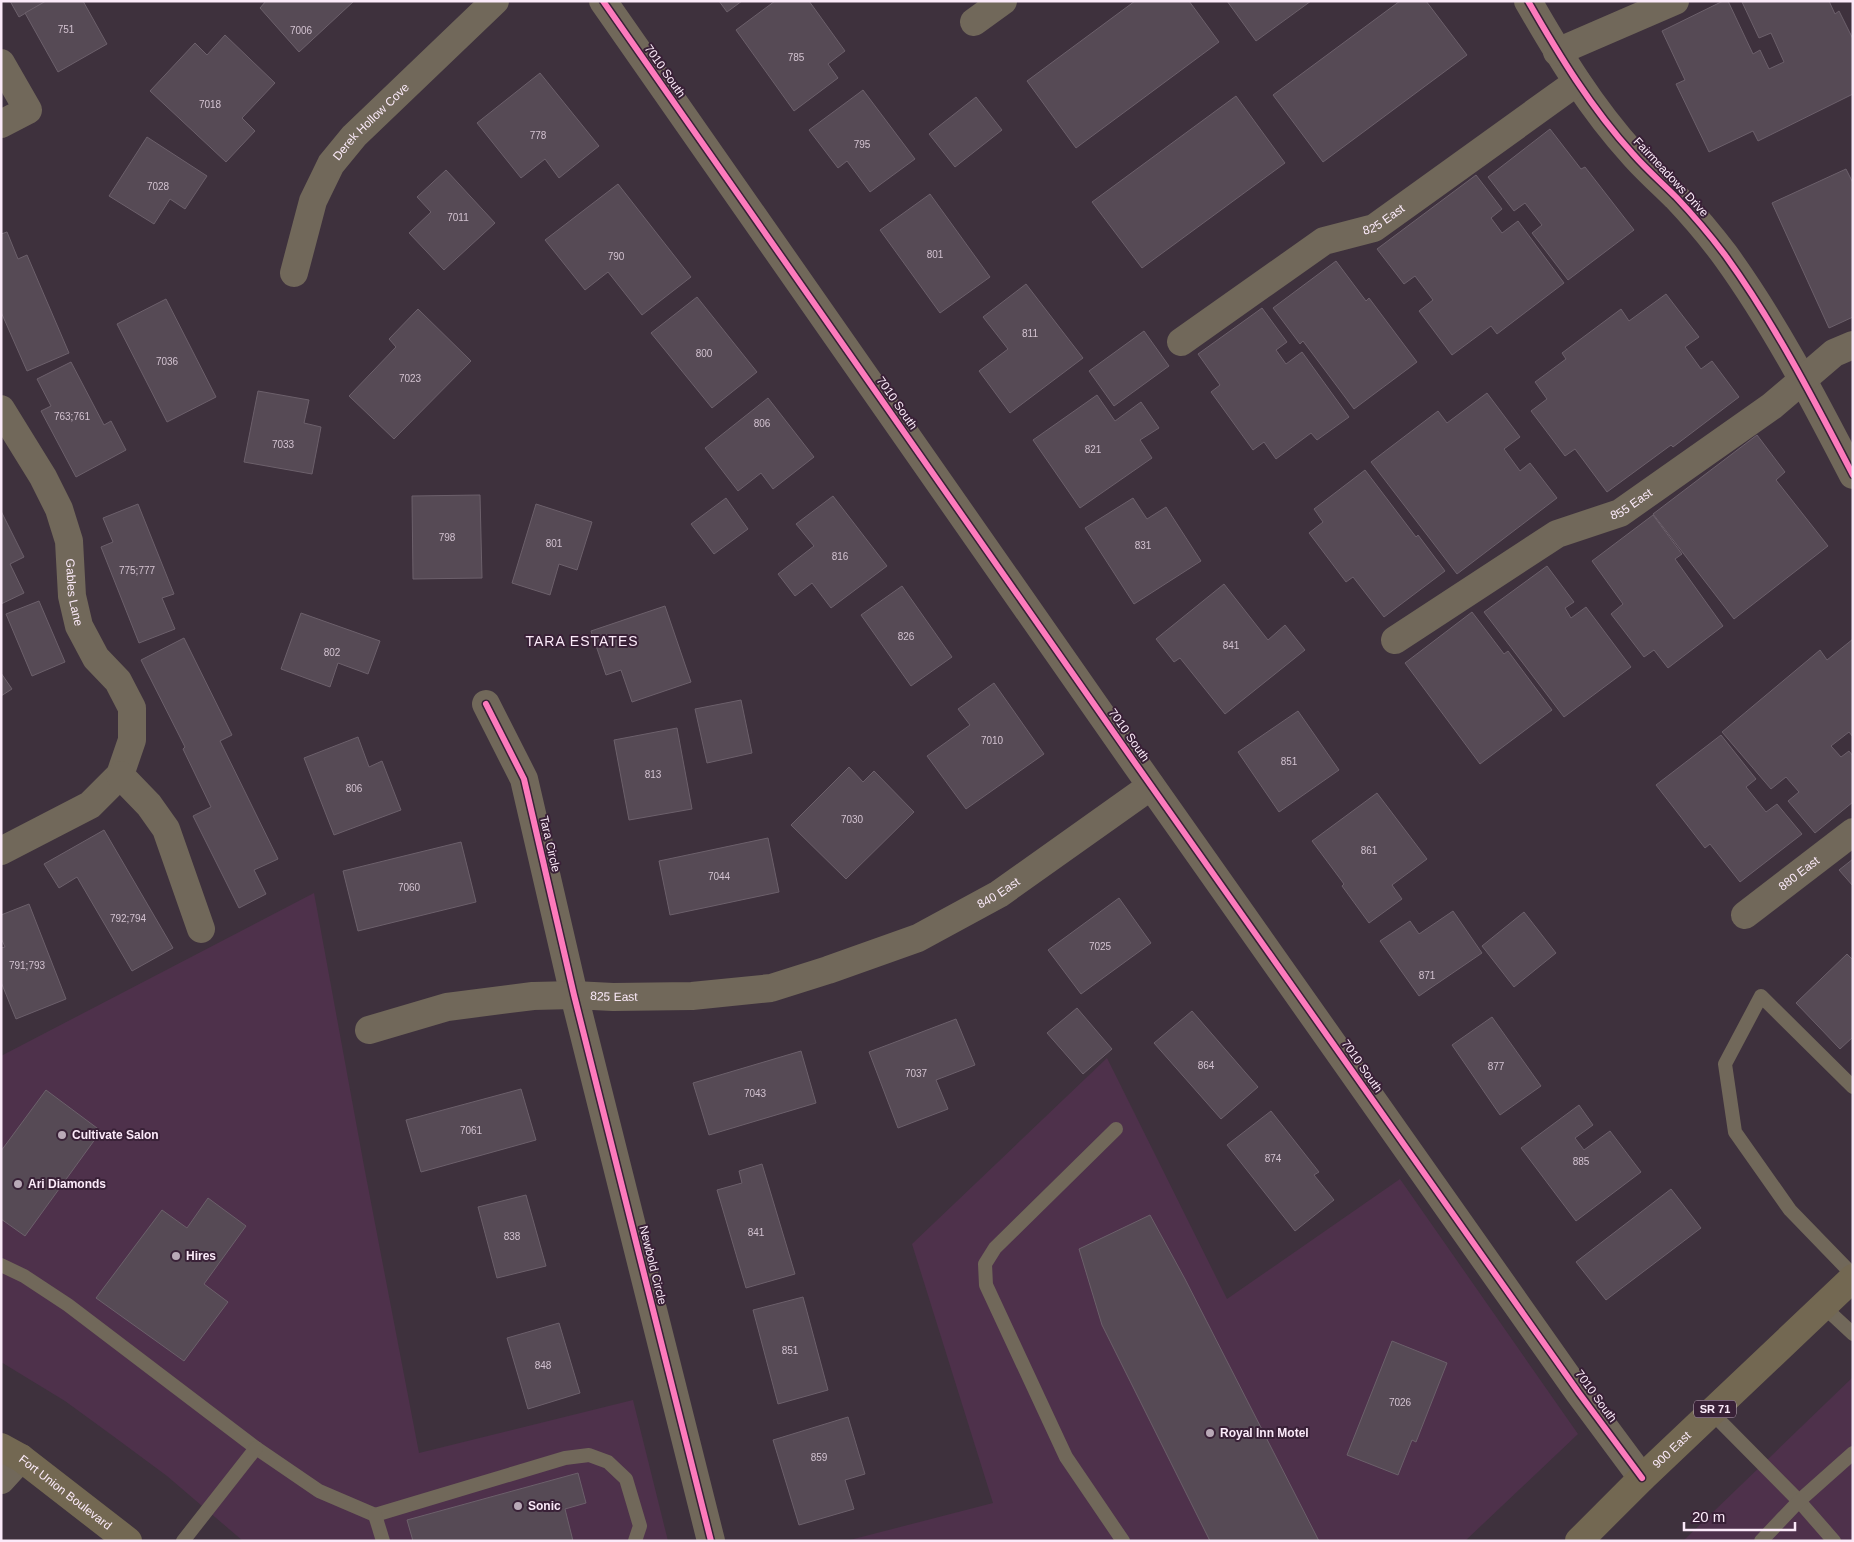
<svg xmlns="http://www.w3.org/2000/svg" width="1854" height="1542" font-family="Arial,sans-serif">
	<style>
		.built { fill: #4e314b }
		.building { fill: #564a55; stroke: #6c606b }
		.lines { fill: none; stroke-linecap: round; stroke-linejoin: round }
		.lane { stroke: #71685a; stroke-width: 14 }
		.street { stroke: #71685a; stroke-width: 28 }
		.primary { stroke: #736852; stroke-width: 28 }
		.cycleway-casing { stroke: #392137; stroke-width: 9 }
		.cycleway { stroke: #fd7abc; stroke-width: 6 }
		.poi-dot { fill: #b9a9b7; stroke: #392137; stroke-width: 2 }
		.labels { text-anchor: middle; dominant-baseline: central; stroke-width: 4; stroke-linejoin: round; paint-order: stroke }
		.number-label { font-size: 10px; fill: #d2c2d0 }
		.shield { fill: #392137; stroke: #c1aebf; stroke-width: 1 }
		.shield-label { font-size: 11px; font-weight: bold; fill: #fbeaf9 }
		.street-label { font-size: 12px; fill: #fbeaf9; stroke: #392137 }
		.poi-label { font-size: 12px; font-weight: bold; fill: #fbeaf9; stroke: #392137; text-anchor: start }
		.neighbourhood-label { font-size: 14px; letter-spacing: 1px; fill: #fbeaf9; stroke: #392137 }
	</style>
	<rect width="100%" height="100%" fill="#3e313d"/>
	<g class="built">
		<path d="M314 893 364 1166 419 1453 633 1400 668 1541H243L167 1476 113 1436 65 1401 1 1362V1056Z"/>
		<path d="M1107 1058 1227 1299 1400 1179 1578 1434 1465 1541H846L993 1503 912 1244Z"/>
		<path d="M1853 1377V1541H1683Z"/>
	</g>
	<g class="building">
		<path d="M10 1H46L19 17Z"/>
		<path d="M46 1H83L107 44 58 72 25 13Z"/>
		<path d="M266 1H354L299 52 260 8Z"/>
		<path d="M719 1H742L727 12Z"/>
		<path d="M775 1H809L845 51 828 64 838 78 794 111 736 30Z"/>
		<path d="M1135 1H1189L1219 42 1076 148 1027 81Z"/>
		<path d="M1227 1H1311L1256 41Z"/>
		<path d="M1400 1H1426L1467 55 1323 162 1273 95Z"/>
		<path d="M1723 1H1728L1753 54 1760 50 1769 69 1784 62 1771 33 1759 38 1742 2 1829 1 1835 14 1839 11 1853 39V94L1758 141 1753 131 1709 152 1676 84 1685 80 1662 31Z"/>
		<path d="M225 35 275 83 242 118 255 131 226 162 150 91 195 43 207 55Z"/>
		<path d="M540 73 599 146 559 178 545 159 521 178 477 123Z"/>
		<path d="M863 90 915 159 870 192 847 161 838 168 809 130Z"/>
		<path d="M1236 96 1285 163 1142 268 1092 202Z"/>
		<path d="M976 97 1002 130 955 167 929 134Z"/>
		<path d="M1550 129 1581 169 1585 167 1634 230 1568 280 1532 233 1542 225 1525 203 1514 211 1488 177Z"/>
		<path d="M147 137 207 176 185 209 170 199 154 224 109 196Z"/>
		<path d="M1846 169 1853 183V317L1829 328 1772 203Z"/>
		<path d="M446 170 495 223 444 270 409 233 431 212 417 197Z"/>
		<path d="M1476 175 1502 209 1491 218 1502 233 1518 221 1564 283 1497 334 1491 326 1452 355 1419 311 1433 300 1415 276 1404 284 1377 249Z"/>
		<path d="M618 184 691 277 642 315 608 272 585 290 545 240Z"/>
		<path d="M930 194 990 277 940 313 880 230Z"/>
		<path d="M7 232 18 259 27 255 69 353 27 371 1 312V234Z"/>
		<path d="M1336 261 1366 301 1369 298 1417 362 1354 409 1303 341 1300 344 1273 308Z"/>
		<path d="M1026 284 1083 358 1010 413 979 371 1008 349 983 317Z"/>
		<path d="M1666 294 1699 337 1685 347 1701 369 1712 361 1739 397 1673 447 1671 445 1607 492 1575 449 1565 456 1531 411 1547 399 1535 382 1566 359 1562 353 1621 309 1629 321Z"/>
		<path d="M697 297 757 372 712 408 651 333Z"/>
		<path d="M166 299 216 397 167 422 117 324Z"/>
		<path d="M1262 308 1287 342 1276 350 1286 364 1302 352 1349 417 1317 440 1311 433 1276 459 1264 442 1253 450 1211 392 1220 385 1198 354Z"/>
		<path d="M418 309 471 361 394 439 349 396 396 347 389 339Z"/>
		<path d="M1144 331 1169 366 1114 406 1089 371Z"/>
		<path d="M71 362 104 425 111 421 126 450 76 477 41 411 51 406 37 379Z"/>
		<path d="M258 391 309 400 304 423 321 427 312 474 244 462Z"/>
		<path d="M1487 393 1520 437 1504 449 1520 471 1530 463 1557 498 1457 574 1371 462 1438 411 1447 423Z"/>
		<path d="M1097 395 1115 421 1141 402 1159 428 1140 440 1152 458 1080 508 1033 440Z"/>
		<path d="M768 398 814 457 773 489 761 473 738 491 705 448Z"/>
		<path d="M1757 435 1785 472 1776 480 1828 546 1734 619 1653 514Z"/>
		<path d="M1365 470 1416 537 1418 535 1445 571 1384 617 1353 577 1346 582 1309 533 1323 522 1314 509Z"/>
		<path d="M480 495 482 578 413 579 412 496Z"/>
		<path d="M833 496 887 566 831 608 812 583 795 596 778 574 814 546 796 524Z"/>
		<path d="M726 498 748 529 714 554 691 524Z"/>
		<path d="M1133 498 1147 519 1166 507 1201 561 1134 604 1085 528Z"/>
		<path d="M138 504 174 594 162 598 175 629 139 643 101 547 113 542 103 518Z"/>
		<path d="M536 504 592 522 577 570 559 564 550 595 512 583Z"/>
		<path d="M1 511 24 557 10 564 24 593 1 604Z"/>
		<path d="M1653 515 1682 554 1675 559 1723 626 1668 668 1654 650 1644 657 1611 614 1623 604 1592 561Z"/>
		<path d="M1547 566 1574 602 1565 608 1571 618 1586 607 1631 667 1564 717 1484 612Z"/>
		<path d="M1224 584 1268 640 1285 625 1305 650 1225 714 1180 658 1174 662 1156 639Z"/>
		<path d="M902 586 952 657 911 686 861 615Z"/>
		<path d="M39 601 65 662 32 676 6 614Z"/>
		<path d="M665 606 691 682 632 702 621 670 606 675 591 631Z"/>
		<path d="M1472 612 1504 654 1508 651 1552 710 1480 764 1405 663Z"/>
		<path d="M301 613 380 641 368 674 338 663 330 687 281 669Z"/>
		<path d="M184 638 232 735 220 741 278 859 254 870 266 894 239 908 193 816 211 807 183 749 185 747 141 660Z"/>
		<path d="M1853 639V737L1849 732 1831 746 1841 757 1849 751 1853 756V802L1815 833 1788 801 1799 792 1786 777 1771 789 1722 732 1820 650 1827 660Z"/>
		<path d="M1 673 12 689 1 696Z"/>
		<path d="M994 683 1044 754 966 809 927 756 970 725 958 709Z"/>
		<path d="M741 700 752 753 707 763 695 709Z"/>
		<path d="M1298 711 1339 770 1279 812 1238 752Z"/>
		<path d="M677 728 692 809 629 820 614 740Z"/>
		<path d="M1721 735 1756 779 1746 787 1766 812 1777 804 1802 834 1740 882 1710 844 1705 848 1656 785Z"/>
		<path d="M358 737 369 767 382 761 401 810 334 835 304 758Z"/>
		<path d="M849 767 863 782 874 771 914 812 846 879 791 825Z"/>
		<path d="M1377 793 1427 859 1392 885 1402 899 1369 923 1342 886 1344 884 1312 841Z"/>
		<path d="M104 830 173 948 132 971 77 877 59 888 44 864Z"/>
		<path d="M768 838 779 892 670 915 659 861Z"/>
		<path d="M461 842 476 902 358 931 343 871Z"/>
		<path d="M1853 859V886L1839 870Z"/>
		<path d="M1119 898 1151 943 1081 994 1048 950Z"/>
		<path d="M29 904 66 999 16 1019 1 982V948L5 947 1 938V915Z"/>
		<path d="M1453 911 1482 953 1419 996 1380 941 1410 921 1419 934Z"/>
		<path d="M1524 912 1556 953 1514 987 1482 946Z"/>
		<path d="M1847 954 1853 960V1037L1840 1049 1796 1003Z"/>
		<path d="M1077 1008 1112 1049 1083 1074 1047 1033Z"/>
		<path d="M1192 1011 1258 1087 1221 1119 1154 1043Z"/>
		<path d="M1492 1017 1541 1086 1500 1115 1452 1045Z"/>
		<path d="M956 1019 975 1065 936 1080 948 1109 898 1128 869 1052Z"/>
		<path d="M801 1051 816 1103 709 1135 693 1083Z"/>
		<path d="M521 1089 536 1140 421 1172 406 1120Z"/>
		<path d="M46 1090 101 1131 25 1236 1 1219V1151Z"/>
		<path d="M1579 1105 1593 1125 1575 1138 1584 1150 1610 1131 1641 1172 1576 1221 1521 1148Z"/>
		<path d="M1271 1111 1319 1172 1314 1175 1334 1200 1295 1231 1227 1145Z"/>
		<path d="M762 1164 795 1274 746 1288 717 1190 742 1183 739 1171Z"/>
		<path d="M1671 1189 1701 1228 1606 1300 1576 1262Z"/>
		<path d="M526 1195 546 1266 497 1278 478 1207Z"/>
		<path d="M208 1198 246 1226 204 1284 228 1302 184 1361 96 1298 162 1210 187 1228Z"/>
		<path d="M1150 1215 1185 1279 1319 1541H1210L1102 1325 1079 1249Z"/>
		<path d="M803 1297 828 1390 778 1404 753 1310Z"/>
		<path d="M559 1323 580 1393 528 1409 507 1338Z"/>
		<path d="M1392 1341 1447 1363 1416 1442 1412 1440 1398 1475 1347 1455Z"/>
		<path d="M848 1417 865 1474 845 1480 854 1509 799 1525 773 1440Z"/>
		<path d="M578 1473 586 1503 565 1509 573 1541H413L407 1520Z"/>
	</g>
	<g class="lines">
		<g class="lane">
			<path d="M1853 1087 1761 996 1725 1064 1735 1132 1790 1210 1853 1275"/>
			<path d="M1116 1129 995 1248 985 1264 986 1285 1066 1457 1123 1541"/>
			<path d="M1 1265 24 1276 68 1305 256 1448 319 1491 375 1515 565 1458 589 1455 608 1462 626 1479 640 1526 635 1541"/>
			<path d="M1824 1307 1853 1334"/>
			<path d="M1711 1412 1799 1501 1834 1541"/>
			<path d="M375 1515 383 1541"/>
			<path d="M183 1541 256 1448"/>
			<path d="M1761 1541 1799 1501 1853 1453"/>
		</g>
		<g class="street">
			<path d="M603 1 1128 753 1579 1393 1642 1478"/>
			<path d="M1528 1C1559 55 1591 108 1633 154 1646 169 1662 183 1676 197 1693 215 1710 235 1725 255 1775 324 1814 400 1853 475"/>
			<path d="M974 22 1003 1"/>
			<path d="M1557 52 1675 1"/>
			<path d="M1 63 28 110 1 124"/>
			<path id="s1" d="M294 273 313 201 331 164 354 136 495 1"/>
			<path id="s2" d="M1181 342 1324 241 1374 228 1577 82"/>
			<path id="s3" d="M1 409 43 477 59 509 69 541 72 596 79 626 96 658 118 681 132 708V740L120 775 90 805 1 851"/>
			<path id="s4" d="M1395 640 1557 534 1620 513 1772 406 1834 353 1853 345"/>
			<path d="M486 704 524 779 574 995 711 1541"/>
			<path d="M120 775 149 805 166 829 201 929"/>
			<path id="s5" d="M1745 915 1853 832"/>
			<path id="s6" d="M369 1030 447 1007 533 996 574 995 613 997 692 996 771 988 828 970 918 938 999 894 1151 786"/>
			<path d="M1 1480 21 1458"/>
		</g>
		<g class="primary">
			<path id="s7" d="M1 1447 21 1458 128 1541"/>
			<path id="s8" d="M1579 1541 1642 1478 1853 1278"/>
		</g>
		<defs>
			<g id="cycleway">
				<path d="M603 1 1128 753 1579 1393 1642 1478"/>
				<path d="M1528 1C1559 55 1591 108 1633 154 1646 169 1662 183 1676 197 1693 215 1710 235 1725 255 1775 324 1814 400 1853 475"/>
				<path d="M486 704 524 779 574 995 711 1541"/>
			</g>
		</defs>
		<use href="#cycleway" class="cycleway-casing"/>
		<use href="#cycleway" class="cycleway"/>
	</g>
	<g class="poi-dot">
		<circle cx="62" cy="1135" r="5"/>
		<circle cx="18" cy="1184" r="5"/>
		<circle cx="176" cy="1256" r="5"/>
		<circle cx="1210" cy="1433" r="5"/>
		<circle cx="518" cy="1506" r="5"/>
	</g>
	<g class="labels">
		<g class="number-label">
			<text x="66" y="29">751</text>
			<text x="301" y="30">7006</text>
			<text x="796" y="57">785</text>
			<text x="210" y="104">7018</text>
			<text x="538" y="135">778</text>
			<text x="862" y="144">795</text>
			<text x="158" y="186">7028</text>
			<text x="458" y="217">7011</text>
			<text x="935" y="254">801</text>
			<text x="616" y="256">790</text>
			<text x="1030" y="333">811</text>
			<text x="704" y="353">800</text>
			<text x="167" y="361">7036</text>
			<text x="410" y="378">7023</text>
			<text x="72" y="416">763;761</text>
			<text x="762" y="423">806</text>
			<text x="283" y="444">7033</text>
			<text x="1093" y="449">821</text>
			<text x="447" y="537">798</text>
			<text x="554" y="543">801</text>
			<text x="1143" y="545">831</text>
			<text x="840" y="556">816</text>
			<text x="137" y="570">775;777</text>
			<text x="906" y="636">826</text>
			<text x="1231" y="645">841</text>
			<text x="332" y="652">802</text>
			<text x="992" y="740">7010</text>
			<text x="1289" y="761">851</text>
			<text x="653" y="774">813</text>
			<text x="354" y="788">806</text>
			<text x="852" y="819">7030</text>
			<text x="1369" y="850">861</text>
			<text x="719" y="876">7044</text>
			<text x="409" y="887">7060</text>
			<text x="128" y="918">792;794</text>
			<text x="1100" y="946">7025</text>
			<text x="27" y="965">791;793</text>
			<text x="1427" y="975">871</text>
			<text x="1206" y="1065">864</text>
			<text x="1496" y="1066">877</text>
			<text x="916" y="1073">7037</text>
			<text x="755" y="1093">7043</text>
			<text x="471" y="1130">7061</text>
			<text x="1273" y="1158">874</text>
			<text x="1581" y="1161">885</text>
			<text x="756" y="1232">841</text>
			<text x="512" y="1236">838</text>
			<text x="790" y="1350">851</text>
			<text x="543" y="1365">848</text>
			<text x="1400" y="1402">7026</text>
			<text x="819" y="1457">859</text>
		</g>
		<rect class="shield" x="1694" y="1400.5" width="42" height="17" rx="4"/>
		<g class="shield-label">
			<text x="1715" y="1409">SR 71</text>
		</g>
		<g class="street-label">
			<text transform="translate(665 71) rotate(55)">7010 South</text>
			<text stroke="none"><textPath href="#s1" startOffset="174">Derek Hollow Cove</textPath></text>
			<text transform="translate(1671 177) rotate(47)">Fairmeadows Drive</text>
			<text stroke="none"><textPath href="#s2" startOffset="239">825 East</textPath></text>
			<text transform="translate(897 403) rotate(55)">7010 South</text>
			<text stroke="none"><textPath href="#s4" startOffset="274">855 East</textPath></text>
			<text stroke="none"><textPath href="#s3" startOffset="201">Gables Lane</textPath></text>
			<text transform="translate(1129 735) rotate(55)">7010 South</text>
			<text transform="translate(550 844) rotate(77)">Tara Circle</text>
			<text stroke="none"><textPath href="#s5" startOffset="68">880 East</textPath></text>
			<text stroke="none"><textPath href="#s6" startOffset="654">840 East</textPath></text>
			<text stroke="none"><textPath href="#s6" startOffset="249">825 East</textPath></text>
			<text transform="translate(1362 1066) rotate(55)">7010 South</text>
			<text transform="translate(653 1265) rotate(76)">Newbold Circle</text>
			<text transform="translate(1596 1396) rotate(54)">7010 South</text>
			<text stroke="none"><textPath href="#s8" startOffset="130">900 East</textPath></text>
			<text stroke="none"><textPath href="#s7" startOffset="79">Fort Union Boulevard</textPath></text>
		</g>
		<g class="poi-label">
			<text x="72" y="1135">Cultivate Salon</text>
			<text x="28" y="1184">Ari Diamonds</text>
			<text x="186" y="1256">Hires</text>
			<text x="1220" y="1433">Royal Inn Motel</text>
			<text x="528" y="1506">Sonic</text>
		</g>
		<g class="neighbourhood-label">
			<text x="582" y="641">TARA ESTATES</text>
		</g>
	</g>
	<rect width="1854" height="1542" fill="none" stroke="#fbeaf9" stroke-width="5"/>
	<path d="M1684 1522v8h111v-8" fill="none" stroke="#fbeaf9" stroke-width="2.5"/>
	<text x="1692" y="1522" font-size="15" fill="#fbeaf9" stroke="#392137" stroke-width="4" paint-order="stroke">20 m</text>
</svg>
